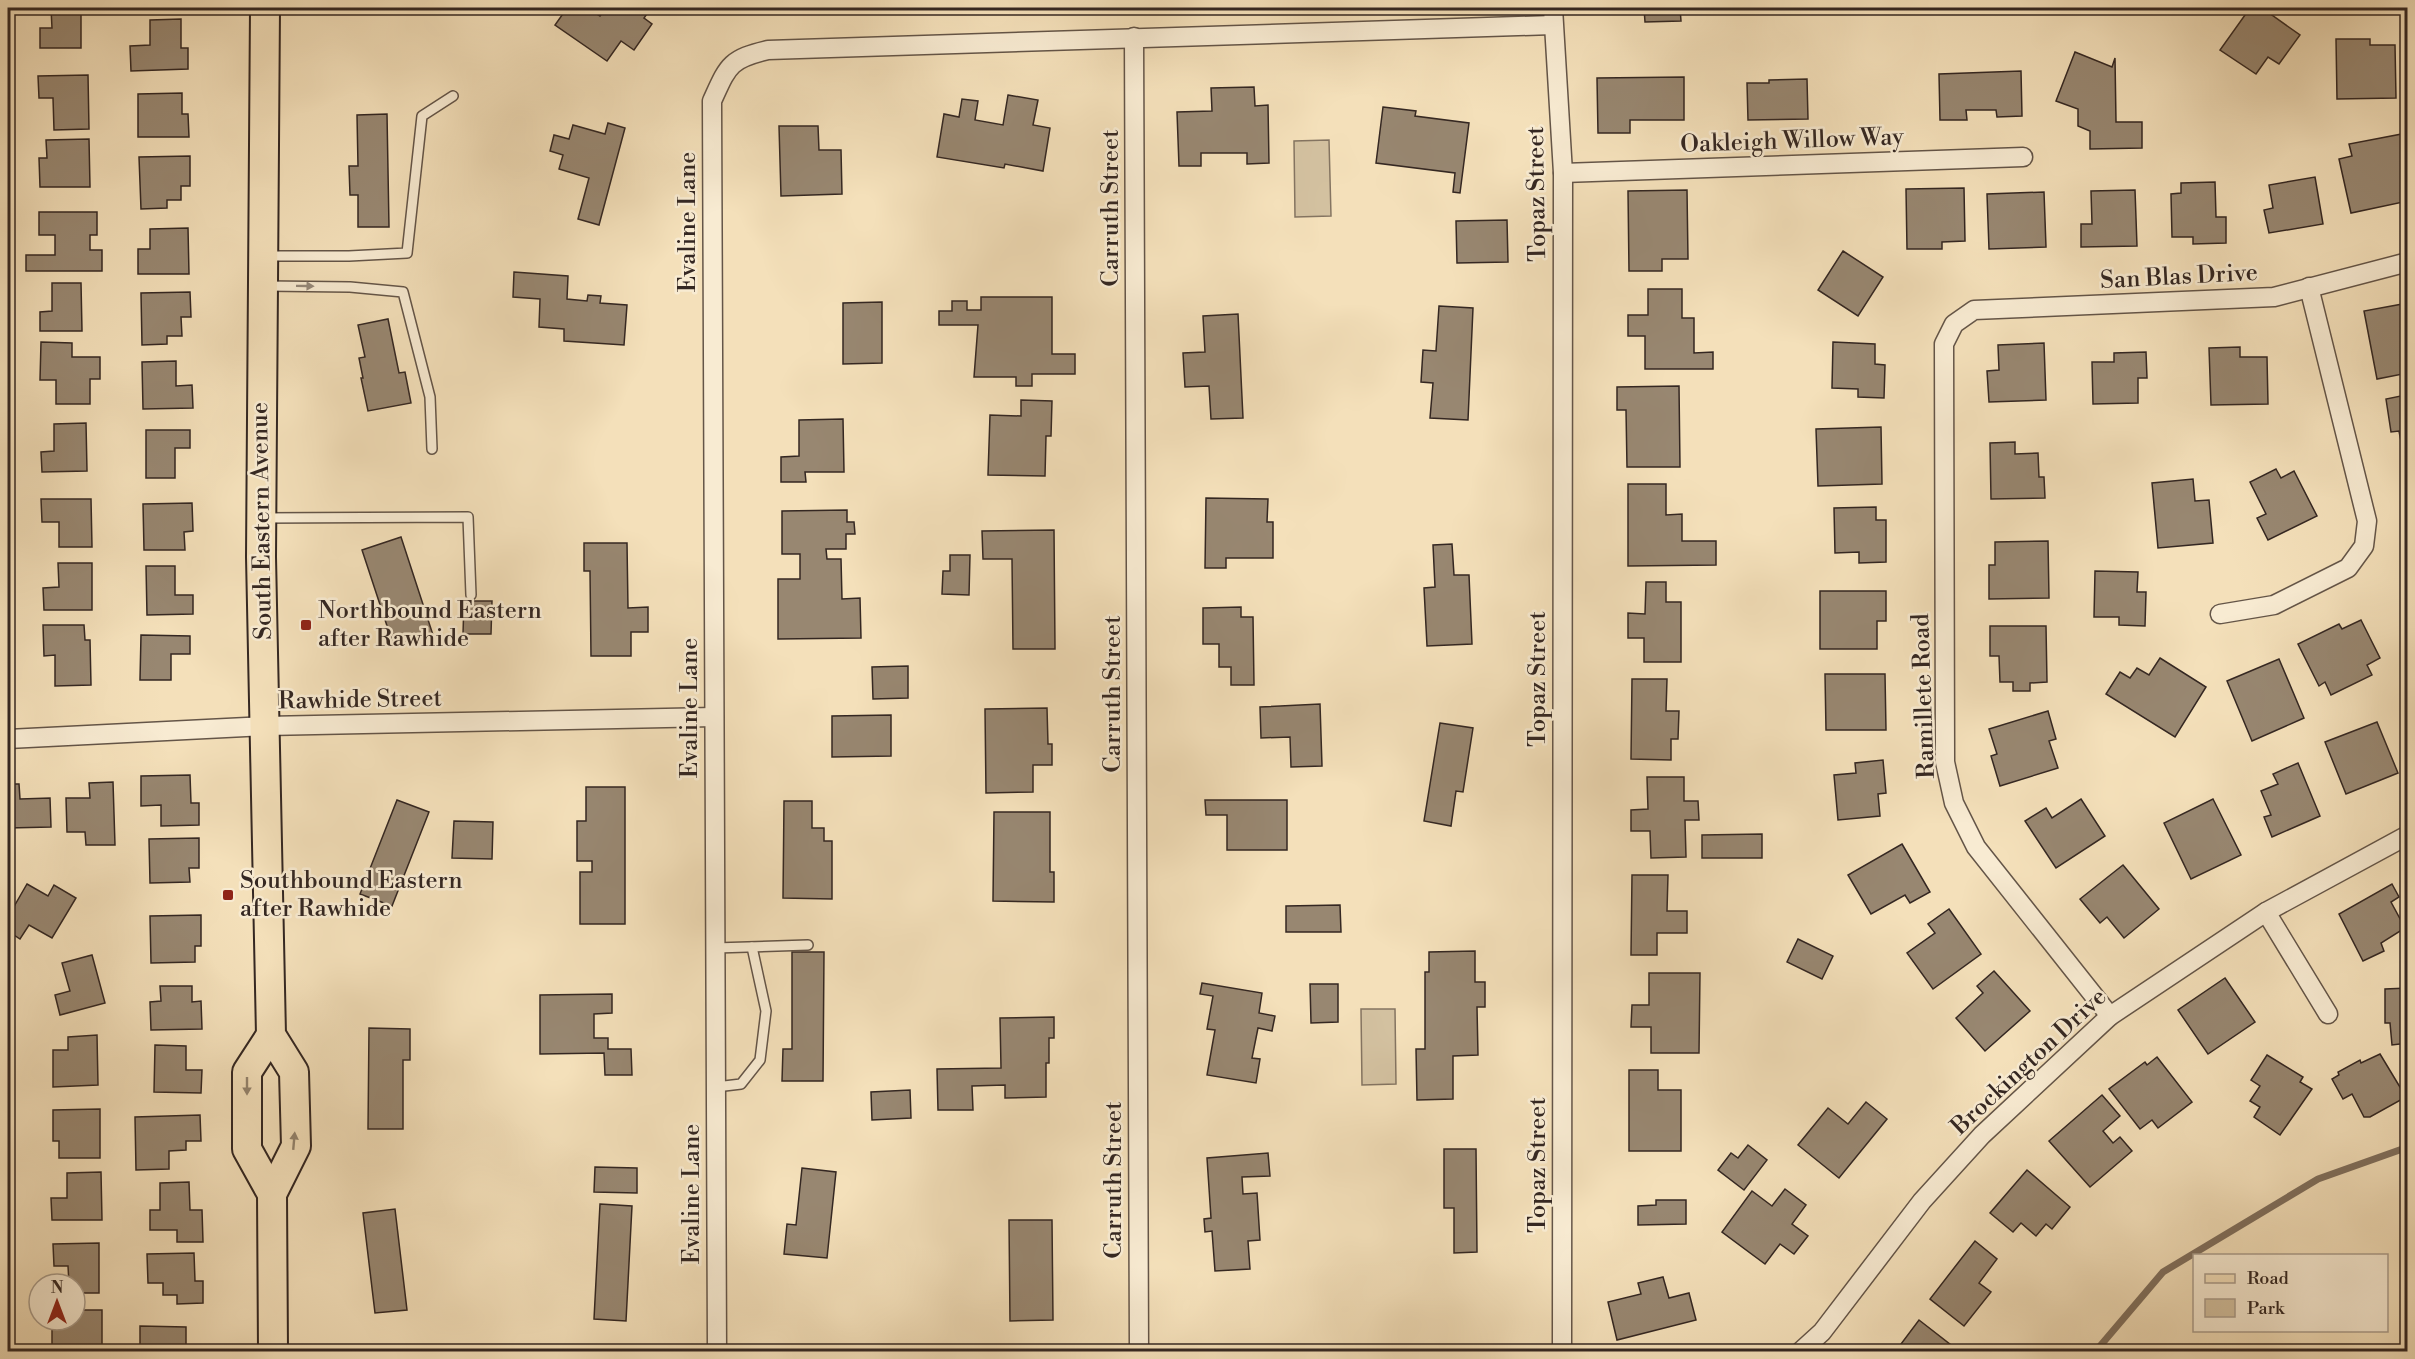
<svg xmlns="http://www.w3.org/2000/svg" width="2415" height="1359" font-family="'Libre Bodoni',serif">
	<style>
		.green { fill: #d3c1a0; stroke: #847461; stroke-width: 1.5 }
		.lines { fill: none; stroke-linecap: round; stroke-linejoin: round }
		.stream { stroke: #80705e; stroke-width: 7 }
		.building { fill: #988771; stroke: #342722; stroke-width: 1.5 }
		.service-casing { stroke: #645548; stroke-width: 12 }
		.minor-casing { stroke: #645548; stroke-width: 21 }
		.primary-casing { stroke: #342722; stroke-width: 32 }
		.service { stroke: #f8ebd2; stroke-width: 9 }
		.minor { stroke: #f8ebd2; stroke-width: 18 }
		.primary { stroke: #f4e0ba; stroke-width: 28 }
		.oneway { fill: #96897a }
		.oneway2 { fill: #94846e }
		.poi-dot { fill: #8f2418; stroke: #f8ebd2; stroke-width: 2 }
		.labels { text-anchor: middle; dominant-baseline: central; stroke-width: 5; stroke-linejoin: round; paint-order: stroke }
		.street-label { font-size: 24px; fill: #342722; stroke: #f8ebd2 }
		.poi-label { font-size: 24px; fill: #342722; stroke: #f8ebd2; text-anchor: start }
	</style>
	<rect width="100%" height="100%" fill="#f4e0ba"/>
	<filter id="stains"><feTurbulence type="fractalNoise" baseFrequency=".00333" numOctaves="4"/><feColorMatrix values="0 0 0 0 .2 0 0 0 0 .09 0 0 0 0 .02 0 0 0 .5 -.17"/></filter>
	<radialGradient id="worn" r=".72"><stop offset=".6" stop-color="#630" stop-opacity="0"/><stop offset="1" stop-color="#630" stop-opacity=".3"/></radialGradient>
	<g class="green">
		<path d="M1329 140 1331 216 1295 217 1294 141Z"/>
		<path d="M1361 1009H1395L1396 1084 1362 1085Z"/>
	</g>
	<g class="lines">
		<path class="stream" d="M2095 1352 2163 1272 2318 1179 2408 1147"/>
	</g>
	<g class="building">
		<path d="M51 8H81V48H40V28H52Z"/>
		<path d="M567 8H587L600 16 606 8H651L644 18 652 24 634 50 621 41 607 61 555 25Z"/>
		<path d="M1644 8H1680L1681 21 1645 22Z"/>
		<path d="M2250 8H2262L2300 35 2279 64 2268 57 2256 74 2220 50Z"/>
		<path d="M181 19V48H188V69L131 71 130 46 150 45V20Z"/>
		<path d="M2336 39H2370V45H2395L2396 98 2337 99Z"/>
		<path d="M2075 52 2112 67 2115 58 2116 122H2142V148L2090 149V131L2078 126V109L2056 101Z"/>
		<path d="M2021 71 2022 116 1997 117 1996 110H1966L1967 120H1940L1939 74Z"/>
		<path d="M88 75 89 129 54 130 53 98H39L38 76Z"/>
		<path d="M1684 77V120H1630V133H1598L1597 78Z"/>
		<path d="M1807 79 1808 119 1748 120 1747 83H1769V80Z"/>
		<path d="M1254 87 1255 106 1268 105 1269 163 1247 164V153H1201V166H1179L1177 112 1212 111 1211 88Z"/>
		<path d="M182 93V114H188L189 137H138V94Z"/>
		<path d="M1008 95 1038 100 1033 125 1050 128 1043 171 1005 164 1004 168 937 157 944 114 959 117 962 99 978 101 975 120 1003 125Z"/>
		<path d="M1383 107 1416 111 1415 116 1469 123 1460 193 1453 192 1455 173 1376 163Z"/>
		<path d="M387 114 389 227H358V195H350L349 166H358L357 115Z"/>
		<path d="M608 123 625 128 599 225 578 219 589 178 559 169 563 155 550 151 554 135 569 139 573 125 605 134Z"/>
		<path d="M779 126H818L819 150H841L842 194 781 196Z"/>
		<path d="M2407 133 2408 201 2351 213 2339 159 2352 156 2349 144Z"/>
		<path d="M89 139 90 187H40L39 158H47L46 140Z"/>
		<path d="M190 156V186H181V200H167V208L141 209 139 157Z"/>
		<path d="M2315 177 2323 224 2269 233 2264 210 2273 208 2269 185Z"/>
		<path d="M2215 182 2216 217H2226V243L2193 244V237H2172L2171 194 2181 193V183Z"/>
		<path d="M1964 188 1965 241 1942 242V249H1907L1906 189Z"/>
		<path d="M1687 190 1688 259H1662V271H1629L1628 191Z"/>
		<path d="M2135 190 2137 246 2081 247V224H2092L2091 191Z"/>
		<path d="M2044 192 2046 247 1989 249 1987 194Z"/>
		<path d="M39 212H97V235H90V250H102V271H26V255H55V235H39Z"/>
		<path d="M1507 220 1508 262 1457 263 1456 221Z"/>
		<path d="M188 228 189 274H138V249H150V229Z"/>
		<path d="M1843 251 1883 277 1858 316 1818 290Z"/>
		<path d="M514 272 568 276 567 299 587 301 588 295 601 296 600 303 627 305 624 345 564 341V329L539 327 540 299 513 297Z"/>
		<path d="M52 283H81L82 331H40V312L52 311Z"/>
		<path d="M1648 289H1682V318H1694V353L1713 352V369H1645V336H1628V315H1648Z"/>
		<path d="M190 292 191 317H181L182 336H167V344L142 345 141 293Z"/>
		<path d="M981 297H1052V354H1075V374H1032V386H1016V377H974L978 325H939V311H952V301H967V310H981Z"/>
		<path d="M882 302V363L843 364V303Z"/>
		<path d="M2408 303V373L2377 379 2364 311Z"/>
		<path d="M1439 306 1473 308 1468 420 1430 418 1433 383 1421 382 1423 350 1436 351Z"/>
		<path d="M1238 314 1243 418 1211 419 1209 386 1185 387 1183 353 1205 352 1203 316Z"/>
		<path d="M388 319 399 373 405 372 411 403 368 411 361 378H363L359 358 365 357 358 325Z"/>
		<path d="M41 342 72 343V357H100V379H90V404H56V380H40Z"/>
		<path d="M1833 342 1875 344V364L1885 365 1884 398 1858 397V389L1832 388Z"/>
		<path d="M2044 343 2046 400 1989 402 1987 371 1999 370 1998 345Z"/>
		<path d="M2240 347V357H2267L2268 404 2211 405 2209 348Z"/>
		<path d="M2146 352 2147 378H2138V403L2093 404 2092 362H2114V353Z"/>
		<path d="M176 361V386L192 385 193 408 143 409 142 362Z"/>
		<path d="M2408 380V452H2403L2399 431 2391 432 2386 399 2406 395 2403 381Z"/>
		<path d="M1679 386 1680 467H1627L1626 410H1617V387Z"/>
		<path d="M1021 400 1052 401 1051 436H1046L1045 476 988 475 990 415 1021 416Z"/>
		<path d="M843 419 844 472H805L806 482H781V457L799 456V420Z"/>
		<path d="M86 423 87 471 42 472 41 452 54 451V424Z"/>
		<path d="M1881 427 1882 484 1818 486 1816 429Z"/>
		<path d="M146 430H190V448H175V478H146Z"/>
		<path d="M2015 442V454L2038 453 2039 477H2044L2045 498 1991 499 1990 443Z"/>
		<path d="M2276 469 2281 478 2294 471 2317 516 2268 540 2257 518 2266 514 2250 482Z"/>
		<path d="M2193 479 2195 501 2209 500 2213 543 2158 548 2152 483Z"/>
		<path d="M1628 484H1666V515L1682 514V541H1716V565L1628 566Z"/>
		<path d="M1206 498 1268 499 1267 522H1273V558H1226V568H1205Z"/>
		<path d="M41 499H91L92 547H59V522H42Z"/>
		<path d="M192 503 193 531 184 532 185 550H144L143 504Z"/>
		<path d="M1876 507V520H1886V562L1859 563V552L1835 553 1834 508Z"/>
		<path d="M847 510V522H854L855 534H846V549H826L827 559H841L842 599 860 598 861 638 778 639V579H800V554H782V511Z"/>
		<path d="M1054 530 1055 649H1013L1012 559H983L982 531Z"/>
		<path d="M401 537 433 635 394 647 362 550Z"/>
		<path d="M2048 541 2049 598 1989 599V565H1995V542Z"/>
		<path d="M584 543H627L628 608 648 607V632H631V656H591L590 571H584Z"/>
		<path d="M1452 544 1454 575H1469L1472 644 1427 646 1424 588 1435 587 1433 545Z"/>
		<path d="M950 555H970L969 595 942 594 943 571H950Z"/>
		<path d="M58 563H92V610H44L43 588 59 587Z"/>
		<path d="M146 566H175V595H193V614L147 615Z"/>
		<path d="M2095 571 2138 572 2137 592H2146L2145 626 2119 625V617H2094Z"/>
		<path d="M1646 582H1666V602H1681V662H1644V638H1628V613L1645 614Z"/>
		<path d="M1820 591H1886V621H1877V649H1820Z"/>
		<path d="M464 601H492L491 634H463Z"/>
		<path d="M1241 607V617H1253L1254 685H1231V667H1219V644H1203V608Z"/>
		<path d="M2361 620 2380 658 2367 665 2372 675 2331 695 2325 682 2319 686 2298 644 2339 624 2342 629Z"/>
		<path d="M43 625H84L85 640H90L91 685 55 686V655L44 656Z"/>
		<path d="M1990 626H2046L2047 682 2030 683V691H2013V682H2000L1999 656H1990Z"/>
		<path d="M141 635 190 636V654H171V680H140Z"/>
		<path d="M2160 658 2206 687 2175 737 2106 694 2120 672 2130 678 2137 668 2149 675Z"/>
		<path d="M2279 659 2304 718 2252 741 2227 681Z"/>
		<path d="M908 666V698L873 699 872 667Z"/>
		<path d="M1825 674H1885L1886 730H1826Z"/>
		<path d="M1632 679H1667L1666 711H1679L1678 739H1671V760L1631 759Z"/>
		<path d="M1320 704 1322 766 1291 767 1290 737 1261 738 1260 707Z"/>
		<path d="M1047 708 1048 744H1052V765H1033V792L986 793 985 709Z"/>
		<path d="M2048 711 2056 739 2049 741 2058 768 2000 786 1991 756 1997 754 1989 729Z"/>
		<path d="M891 715V756L832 757V716Z"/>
		<path d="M2377 722 2398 773 2346 794 2325 742Z"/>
		<path d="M1440 723 1473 728 1463 792 1456 791 1451 826 1424 821Z"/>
		<path d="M1883 760 1886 793 1878 794 1880 816 1838 820 1834 775 1856 773 1855 763Z"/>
		<path d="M2298 763 2320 816 2272 837 2264 817 2271 815 2261 791 2278 784 2273 774Z"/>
		<path d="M190 775 191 803H199V825L161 826V805L141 806V776Z"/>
		<path d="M1647 777H1684V801H1698L1699 820H1685L1686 857 1651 858 1650 831H1631V810L1648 809Z"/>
		<path d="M113 782 115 845H86L85 832H67L66 798H90L89 783Z"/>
		<path d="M8 784H19L20 799 50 798 51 827 8 828Z"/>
		<path d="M586 787H625V924H580V872H592V861H577V821H586Z"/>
		<path d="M2081 799 2105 836 2056 868 2025 821 2046 808 2052 818Z"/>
		<path d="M2213 799 2241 855 2191 879 2164 823Z"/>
		<path d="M397 800 429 812 392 906 360 894Z"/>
		<path d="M1205 800H1287V850H1227V815H1206Z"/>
		<path d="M784 801H812V828H824V841H832V899L783 898Z"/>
		<path d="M994 812H1050V872H1054V902L993 901Z"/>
		<path d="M454 821 493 822 492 859 452 858Z"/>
		<path d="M1762 834V858H1702V835Z"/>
		<path d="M199 838V868H189L190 882 150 883 149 839Z"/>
		<path d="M1902 844 1930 892 1910 903 1905 895 1871 914 1848 875Z"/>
		<path d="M2123 865 2159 909 2124 938 2107 917 2100 923 2080 899Z"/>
		<path d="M1632 875H1668L1667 911H1687V933H1657V955H1631Z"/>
		<path d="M27 884 48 896 54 885 76 898 52 938 29 925 20 939 8 931V917Z"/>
		<path d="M2392 884 2399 897 2391 902 2405 928 2381 943 2384 951 2363 961 2339 914Z"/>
		<path d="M1340 905 1341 932H1286V906Z"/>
		<path d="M1949 909 1981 954 1933 989 1907 953 1935 933 1928 924Z"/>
		<path d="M201 915V946H195V962L151 963 150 916Z"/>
		<path d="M1798 939 1833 956 1822 979 1787 962Z"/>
		<path d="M1475 951V982H1485V1007H1477L1478 1055 1453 1056V1099L1417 1100 1416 1049H1425V972H1429V952Z"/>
		<path d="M792 952H824L823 1081H782L783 1049H792Z"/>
		<path d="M92 955 105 1003 60 1015 55 995 70 991 62 963Z"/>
		<path d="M1994 971 2030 1011 1985 1051 1956 1018 1983 993 1977 986Z"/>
		<path d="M1649 973H1700L1699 1053H1651V1027H1631L1632 1005H1649Z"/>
		<path d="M2225 978 2255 1022 2208 1054 2178 1010Z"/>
		<path d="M1202 983 1262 993 1259 1013 1275 1016 1272 1031 1258 1028 1252 1058 1260 1059 1256 1083 1207 1075 1215 1030 1207 1029 1213 996 1200 994Z"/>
		<path d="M1310 984H1338V1022L1311 1023Z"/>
		<path d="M160 986H192V1002L201 1001 202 1029 151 1030 150 1002 161 1001Z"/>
		<path d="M2408 988V1043L2392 1045 2390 1023H2385V989Z"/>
		<path d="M612 994V1013L594 1014V1038H608V1049H631L632 1075H605L604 1053 540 1054V995Z"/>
		<path d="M1054 1017V1038H1049V1063H1046V1097L1005 1098V1085L972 1086 973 1110H938L937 1069 1001 1068 1000 1018Z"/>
		<path d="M369 1028 410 1029V1060H403V1129H368Z"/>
		<path d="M97 1035 98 1085 53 1087V1050H68V1037Z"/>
		<path d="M155 1045 186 1046V1070H202L201 1093 154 1092Z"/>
		<path d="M2380 1054 2406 1097 2370 1117H2364L2352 1094 2343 1099 2332 1079 2339 1075 2338 1072 2360 1060 2361 1063Z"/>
		<path d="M2267 1055 2303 1077 2300 1082 2312 1089 2280 1135 2254 1117 2260 1107 2250 1101 2260 1086 2251 1080Z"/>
		<path d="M2157 1057 2192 1102 2158 1128 2152 1120 2140 1129 2109 1089 2145 1062 2147 1065Z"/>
		<path d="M1629 1070H1658V1090H1681V1151H1629Z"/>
		<path d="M910 1090 911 1118 872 1120 871 1092Z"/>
		<path d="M2102 1095 2120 1116 2103 1131 2113 1143 2120 1137 2132 1151 2090 1187 2049 1141Z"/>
		<path d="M1866 1102 1887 1119 1839 1178 1798 1145 1828 1108 1848 1124Z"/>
		<path d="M100 1109V1158H59V1141H53V1110Z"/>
		<path d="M200 1115 201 1141H186V1150L169 1151V1169L136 1170 135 1117Z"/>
		<path d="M1748 1145 1767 1160 1744 1190 1718 1170 1731 1153 1738 1158Z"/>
		<path d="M1444 1149H1476L1477 1252 1454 1253V1208H1444Z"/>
		<path d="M1268 1153 1270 1176 1242 1177 1243 1194 1257 1193 1260 1240 1248 1241 1250 1269 1215 1271 1212 1231 1205 1232 1204 1219 1211 1218 1207 1158Z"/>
		<path d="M595 1167 637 1168V1193L594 1192Z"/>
		<path d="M802 1168 836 1172 827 1258 784 1254 787 1224 796 1225Z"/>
		<path d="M2027 1170 2070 1207 2052 1229 2046 1224 2036 1236 2021 1223 2013 1232 1990 1213Z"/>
		<path d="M101 1172 102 1220H52L51 1198H67V1173Z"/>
		<path d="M189 1182 190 1210H202L203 1242H177V1230H150V1210H160V1183Z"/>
		<path d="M1785 1189 1806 1205 1792 1224 1808 1236 1794 1254 1780 1244 1765 1264 1722 1232 1752 1191 1772 1206Z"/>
		<path d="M1656 1200H1686V1224L1638 1225V1206L1656 1205Z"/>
		<path d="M600 1204 632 1206 626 1321 594 1319Z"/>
		<path d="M395 1209 407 1310 375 1313 363 1213Z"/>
		<path d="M1009 1220H1052L1053 1320 1010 1321Z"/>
		<path d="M1975 1241 1997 1259 1979 1283 1991 1292 1964 1326 1930 1299Z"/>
		<path d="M99 1243V1293H75V1284H69L68 1266H54L53 1244Z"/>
		<path d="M194 1253 195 1281H203V1303L177 1304V1295H163V1283H148L147 1254Z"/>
		<path d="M1663 1277 1669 1298 1689 1293 1696 1320 1617 1340 1608 1302 1641 1294 1638 1283Z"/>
		<path d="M75 1310H102V1352H52V1329H59V1320H75Z"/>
		<path d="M1919 1320 1951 1345 1946 1352H1895Z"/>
		<path d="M140 1326 186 1327V1350L203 1352H140Z"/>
	</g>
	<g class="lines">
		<defs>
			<g id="service">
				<path d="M266 256H349L407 253 422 116 453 96"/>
				<path d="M266 286 350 287 403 292 430 397 432 449"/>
				<path d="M263 518 468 517 471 595"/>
				<path d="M715 948 808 945"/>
				<path d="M716 1087 741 1084 760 1060 766 1011 752 947"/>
			</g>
			<g id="minor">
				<path d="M1553 8 1563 173 1562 1352"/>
				<path d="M1134 37 1139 1352"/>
				<path d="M1563 173 2023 157"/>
				<path d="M2220 614 2274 605 2348 568 2364 546 2367 521 2309 287"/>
				<path d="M8 739 266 726 714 717"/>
				<path d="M2266 912 2328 1014"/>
				<path d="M2110 1016 1976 847 1954 803 1945 762 1944 344 1954 324 1974 310 2274 297 2408 262"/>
				<path d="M717 1352 712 101C728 66 729 59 768 50L1553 25"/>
				<path d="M1800 1352 1822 1332 1922 1201 1982 1135 2110 1016 2266 912 2408 835"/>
			</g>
			<g id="primary">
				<path d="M265 8 261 557 271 1035 294 1072 296 1146 272 1194"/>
				<path d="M271 1035 247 1072V1149L272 1194 273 1352"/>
			</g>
		</defs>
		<use href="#service" class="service-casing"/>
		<use href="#minor" class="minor-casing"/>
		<use href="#primary" class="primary-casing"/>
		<use href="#service" class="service"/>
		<use href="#minor" class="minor"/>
		<use href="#primary" class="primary"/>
	</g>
	<defs><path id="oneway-solid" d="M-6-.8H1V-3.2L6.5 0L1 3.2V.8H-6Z" transform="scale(1.5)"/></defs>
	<use class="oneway" href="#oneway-solid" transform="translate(305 286) rotate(1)"/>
	<g class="oneway2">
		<use href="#oneway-solid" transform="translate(247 1086) rotate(90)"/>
		<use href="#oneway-solid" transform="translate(294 1141) rotate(-85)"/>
	</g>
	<g class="poi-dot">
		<rect x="300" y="619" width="12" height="12" rx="3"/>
		<rect x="222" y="889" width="12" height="12" rx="3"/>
	</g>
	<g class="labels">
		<g class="street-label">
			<text transform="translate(1792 141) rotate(-2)">Oakleigh Willow Way</text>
			<text transform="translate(1537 194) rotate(-91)">Topaz Street</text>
			<text transform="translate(1111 208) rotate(-90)">Carruth Street</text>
			<text transform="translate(688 222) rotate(-90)">Evaline Lane</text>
			<text transform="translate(2179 277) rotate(-3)">San Blas Drive</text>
			<text transform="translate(262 521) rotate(-91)">South Eastern Avenue</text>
			<text transform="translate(1538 679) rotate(-90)">Topaz Street</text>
			<text transform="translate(1113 694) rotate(-90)">Carruth Street</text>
			<text transform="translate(1924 696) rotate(-92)">Ramillete Road</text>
			<text transform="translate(360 700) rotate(-1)">Rawhide Street</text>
			<text transform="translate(690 708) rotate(-90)">Evaline Lane</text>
			<text transform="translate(2029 1062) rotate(-43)">Brockington Drive</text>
			<text transform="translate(1538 1165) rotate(-90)">Topaz Street</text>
			<text transform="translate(1114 1180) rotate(-90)">Carruth Street</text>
			<text transform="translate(692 1194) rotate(-90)">Evaline Lane</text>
		</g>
		<g class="poi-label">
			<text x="318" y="611">Northbound Eastern<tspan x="318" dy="28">after Rawhide</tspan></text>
			<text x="240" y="881">Southbound Eastern<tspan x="240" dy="28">after Rawhide</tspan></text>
		</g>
	</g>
	<rect width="2415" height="1359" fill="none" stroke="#f4e0ba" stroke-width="30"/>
	<rect x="9" y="9" width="2397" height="1341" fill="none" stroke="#342722" stroke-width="3"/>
	<rect x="15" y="15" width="2385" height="1329" fill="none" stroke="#342722" stroke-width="1.5"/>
	<rect x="2193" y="1254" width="195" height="78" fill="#f8ebd2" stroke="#aa9d8c" stroke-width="1.5"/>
	<rect x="2205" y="1274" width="30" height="9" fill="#f4e0ba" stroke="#aa9d8c" stroke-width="1.5"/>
	<text x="2247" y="1284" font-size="18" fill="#342722">Road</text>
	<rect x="2205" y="1299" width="30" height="18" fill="#d3c1a0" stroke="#aa9d8c" stroke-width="1.5"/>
	<text x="2247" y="1314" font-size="18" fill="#342722">Park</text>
	<g transform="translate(57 1302)"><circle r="28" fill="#f8ebd2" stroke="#aa9d8c" stroke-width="1.5"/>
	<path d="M0-4.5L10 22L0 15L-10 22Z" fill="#8f2418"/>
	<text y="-9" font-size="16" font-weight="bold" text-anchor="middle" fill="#342722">N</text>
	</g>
	<rect width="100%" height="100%" filter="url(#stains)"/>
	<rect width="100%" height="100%" fill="url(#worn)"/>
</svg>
